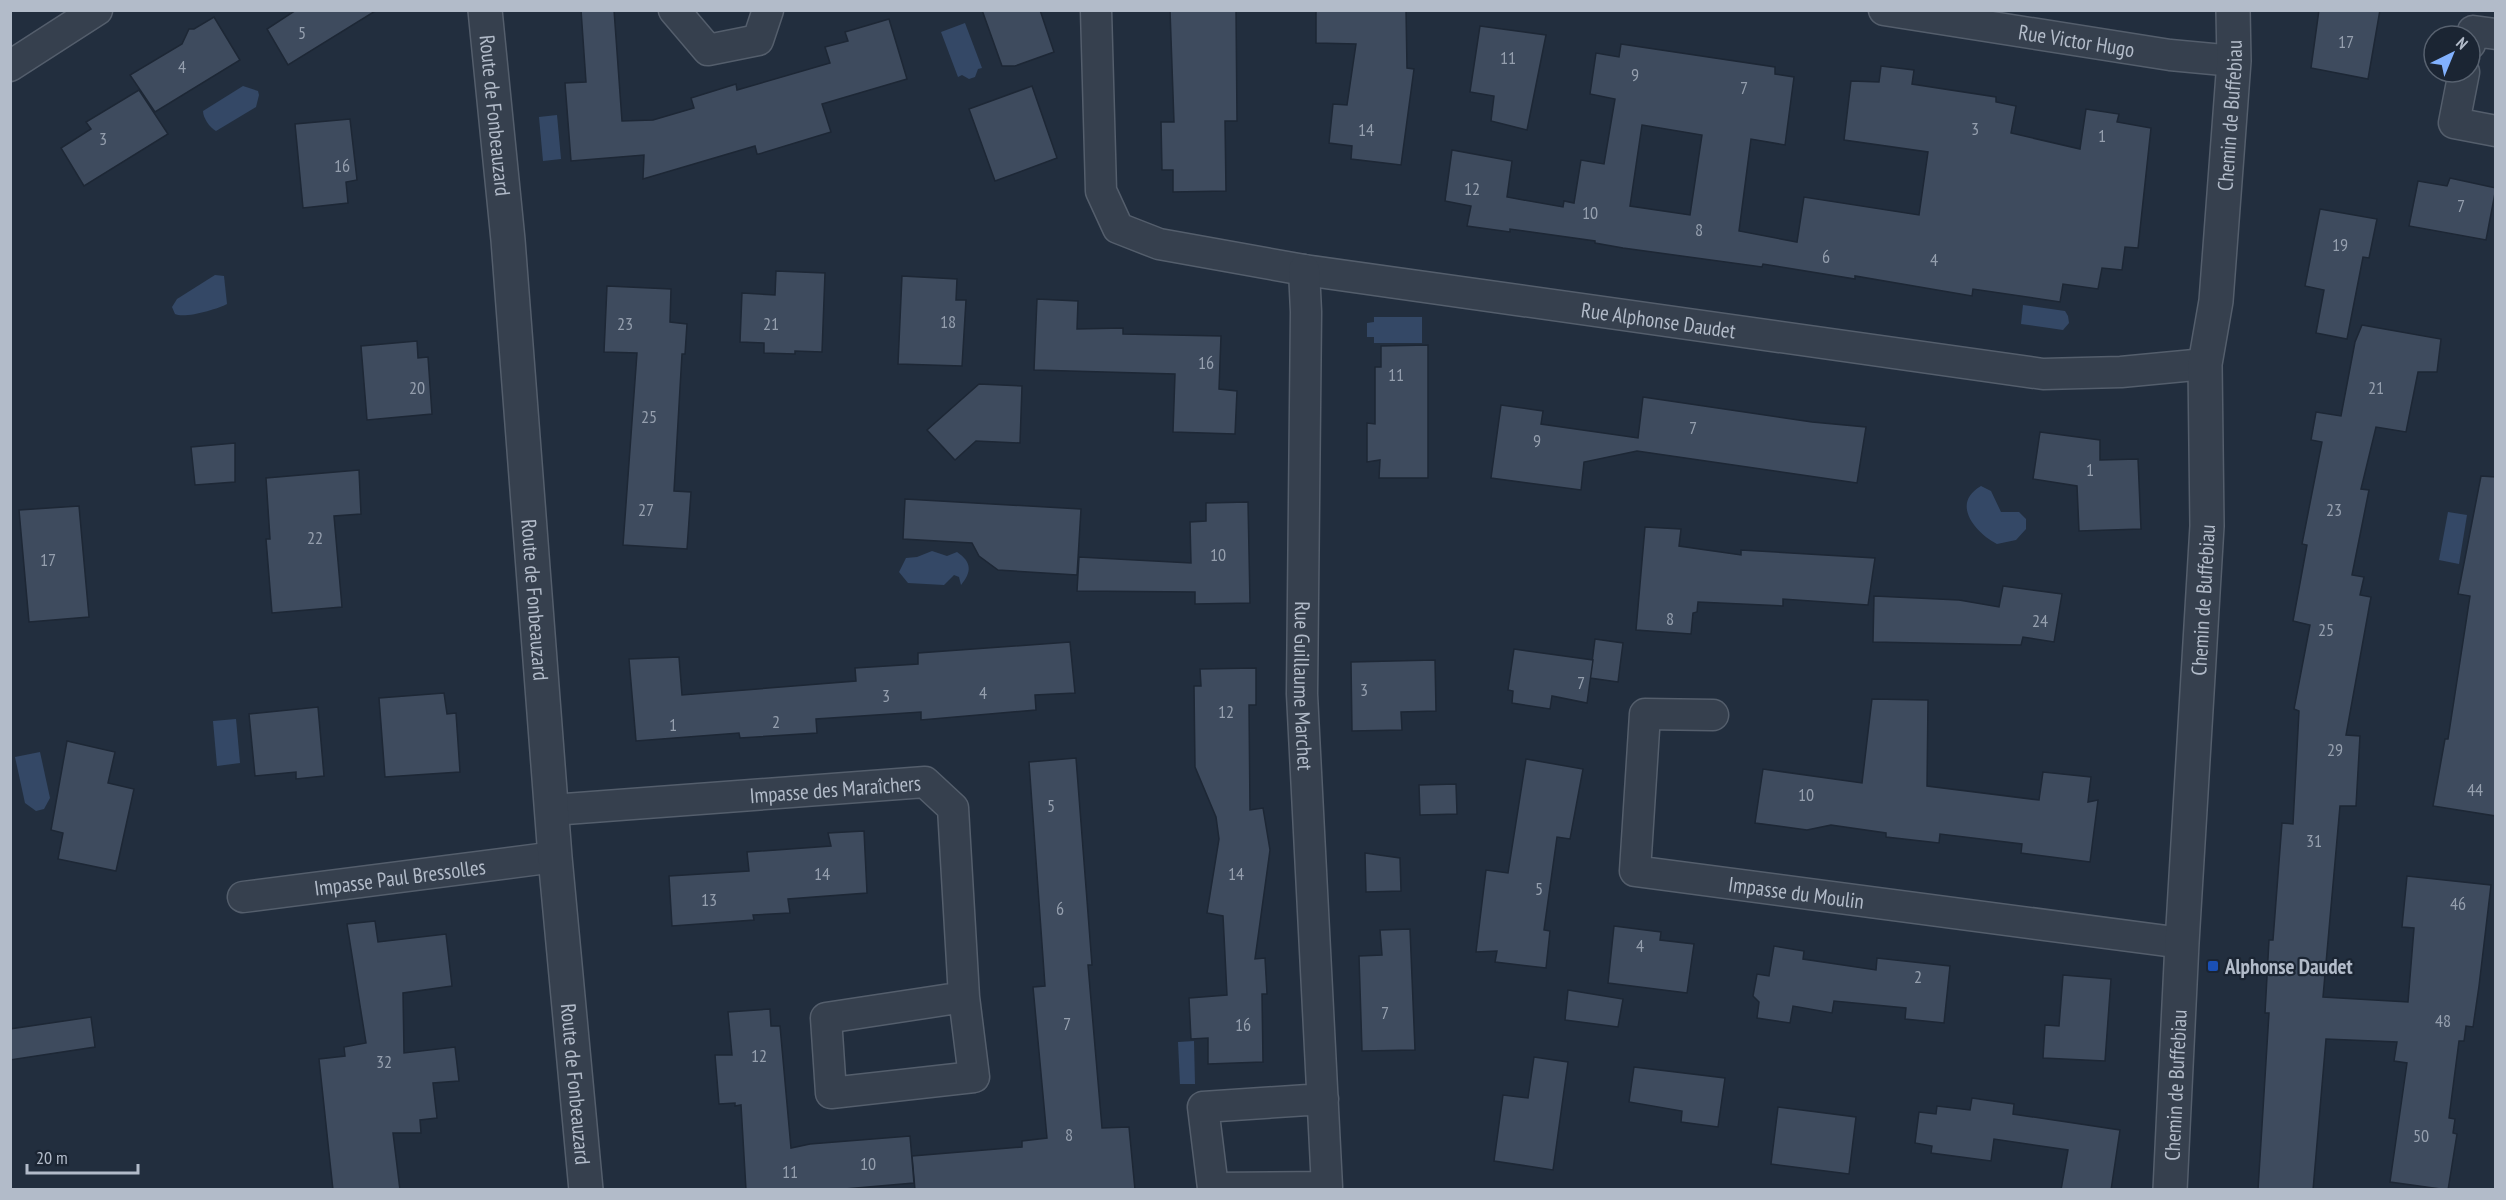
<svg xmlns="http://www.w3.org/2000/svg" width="2506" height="1200" font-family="'PT Sans Narrow',sans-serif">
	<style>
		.water { fill: #344866 }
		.building { fill: #3e4b5e; stroke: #1d2735; stroke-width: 1.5; fill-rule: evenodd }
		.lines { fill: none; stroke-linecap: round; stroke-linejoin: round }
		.minor-casing { stroke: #545e6c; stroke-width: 33 }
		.tertiary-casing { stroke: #545e6c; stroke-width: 36 }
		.minor { stroke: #36404e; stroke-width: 30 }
		.tertiary { stroke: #36404e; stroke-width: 33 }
		.transit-dot { fill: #1a4fb4; stroke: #1b2533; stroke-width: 2 }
		.labels { text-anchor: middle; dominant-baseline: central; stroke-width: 4.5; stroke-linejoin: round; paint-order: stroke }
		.number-label { font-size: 18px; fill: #959fae }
		.street-label { font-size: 21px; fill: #b2bbc9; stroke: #1b2533 }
		.poi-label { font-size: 21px; font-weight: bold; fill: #b2bbc9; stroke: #1b2533; text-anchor: start }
	</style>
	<rect width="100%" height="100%" fill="#222e3e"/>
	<g class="water">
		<path d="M965 23 982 68 978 69 975 77 969 79 962 75 958 77 941 32Z"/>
		<path d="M243 86 258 91 259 95 256 107 216 131C210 128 203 118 203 111Z"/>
		<path d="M557 115 561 159 543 161 539 117Z"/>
		<path d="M215 275 224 276 227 304C218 309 184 319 175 314L172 307 177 299Z"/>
		<path d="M2023 305 2065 311 2068 316 2069 323 2063 330 2021 324Z"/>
		<path d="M1374 317H1422V343H1374V337H1367V323L1374 322Z"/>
		<path d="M1981 486 1991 491 2001 512H2019L2026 519V529L2016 540 1997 544C1976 533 1950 504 1981 486Z"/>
		<path d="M2448 512 2467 515 2459 564 2439 560Z"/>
		<path d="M932 551 947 556 957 552C972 562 972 572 961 585L959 577 954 575 944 585 908 583 899 572 906 558 917 557Z"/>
		<path d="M236 719 240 763 217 766 213 721Z"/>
		<path d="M40 752 50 798 44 809 36 811 25 803 15 757Z"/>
		<path d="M1194 1041 1195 1084H1180L1178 1042Z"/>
	</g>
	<g class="building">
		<path d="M296 10H377L288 65 267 29Z"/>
		<path d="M581 10H614L622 121 653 120 694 108 691 98 736 84 737 90 830 63 825 47 848 41 845 32 889 19 907 79 822 104 831 132 759 154H757L755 146 643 179 644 155 571 161 565 83 586 82Z"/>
		<path d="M982 10H1040L1054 52 1015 66H1002Z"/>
		<path d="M1170 10H1236L1237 121H1225L1226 191 1173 192V170H1162L1161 122H1174Z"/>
		<path d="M1316 10H1406L1407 68 1414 69 1401 165 1351 159 1352 146 1329 143 1333 104 1347 105 1356 44 1316 43Z"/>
		<path d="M2319 10H2380L2368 79 2311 68Z"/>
		<path d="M214 17 240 60 155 112 130 75 182 44 189 29H194Z"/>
		<path d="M1480 26 1546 35 1527 130 1491 121 1494 96 1470 92Z"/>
		<path d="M1621 44 1775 67V74L1794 77 1785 145 1751 139 1739 231 1797 242 1804 197 1919 215 1928 152 1844 140 1851 81 1879 82 1881 66 1914 70 1912 84 1996 97V102L2016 106 2011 133 2080 149 2086 109 2119 114 2117 122 2151 128 2138 248 2125 247 2122 270 2102 268 2098 289 2063 284 2060 302 1973 289 1972 296 1855 276V279L1763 264 1762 267 1623 248 1595 243V241L1510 229V232L1467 226 1471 206 1445 201 1452 150 1512 161 1507 197 1563 207 1564 201 1574 203 1581 160 1604 164 1615 99 1590 94 1596 53 1619 57ZM1642 125 1702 135 1690 215 1630 206Z"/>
		<path d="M1032 86 1057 158 995 181 969 109Z"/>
		<path d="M139 90 168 134 84 186 61 148 91 129 86 122Z"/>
		<path d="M350 119 357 180 346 182 348 203 303 208 295 124Z"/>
		<path d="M2450 178 2496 188 2486 240 2409 226 2418 181 2447 186Z"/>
		<path d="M2320 209 2377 219 2369 258 2363 257 2347 339 2316 333 2324 290 2305 286Z"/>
		<path d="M776 271 825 273 822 352 795 351V354L764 353V343L740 342 742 293 775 295Z"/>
		<path d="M902 276 957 279 956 300H966L962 366 898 364Z"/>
		<path d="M607 286 671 289 670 322 687 324 685 354H682L674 491 691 492 687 549 623 545 637 353 604 352Z"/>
		<path d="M1037 299 1078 301 1077 329 1123 328V334L1221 336 1219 389 1237 391 1235 434 1173 432 1175 374 1034 370Z"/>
		<path d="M2362 325 2441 339 2437 372H2418L2406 432 2376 427 2361 489 2369 490 2352 575 2364 577 2360 595 2371 597 2346 735 2360 736 2356 806H2340L2323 997 2408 1002 2414 928 2402 927 2407 876 2491 885 2479 986 2473 1027 2466 1026 2464 1041H2459L2449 1118 2455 1119 2453 1133 2457 1134 2448 1190 2390 1182 2407 1063 2394 1061 2397 1042 2326 1039 2313 1190H2258L2269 1013H2265L2269 940H2273L2282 823 2293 824 2299 711 2294 709 2310 625 2293 621 2307 545 2302 544 2322 442 2311 440 2316 412 2341 416 2355 342Z"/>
		<path d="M417 341 418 358 428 357 432 414 367 420 361 346Z"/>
		<path d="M1428 345V478H1379L1380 460 1367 462V423L1375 424V367H1381V346Z"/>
		<path d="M979 384 1022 386 1020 443 976 441 955 460 927 430Z"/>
		<path d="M1643 397 1812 422 1866 427 1857 483 1637 451 1584 462 1581 490 1491 478 1501 405 1543 411 1541 424 1638 438Z"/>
		<path d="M2040 432 2100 440V460L2138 459 2141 529 2079 531 2077 486 2033 479Z"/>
		<path d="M235 443V482L195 485 191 447Z"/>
		<path d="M359 470 361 514 334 516 342 607 272 613 266 539H270L266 478Z"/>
		<path d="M2481 476 2496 477V816L2433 806 2445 739H2448L2470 596 2458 594Z"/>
		<path d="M905 499 1081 509 1077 575 998 570 979 556 972 543 903 539Z"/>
		<path d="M1248 502 1250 603 1195 604V592L1077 591 1079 557 1191 563 1190 522 1206 521V503Z"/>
		<path d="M79 506 89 617 29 622 19 510Z"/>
		<path d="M1645 527 1681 529 1679 546 1741 555V550L1875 558 1868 605 1783 599V606L1698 602 1697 612 1693 613 1691 634 1636 630Z"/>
		<path d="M2003 586 2062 594 2054 642 2023 637 2021 645 1873 642 1874 596 1959 600 1999 607Z"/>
		<path d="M1595 639 1623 643 1618 682 1590 678Z"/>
		<path d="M1070 642 1075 693 1035 695 1036 710 921 720V712L816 719 817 733 740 738 739 733 636 741 629 659 679 657 682 695 856 681 855 668 918 664V653Z"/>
		<path d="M1514 649 1593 660 1587 703 1552 696 1550 709 1512 703 1513 691 1508 690Z"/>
		<path d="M1435 660 1436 711 1401 712 1402 730 1352 731 1351 662Z"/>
		<path d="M1256 668V705H1249L1250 810 1263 808 1270 850 1255 959 1265 958 1267 994H1262L1263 1062 1208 1064V1038L1191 1039 1189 998 1227 995 1223 916 1207 913 1219 839 1216 817 1195 767 1194 686H1201L1200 669Z"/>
		<path d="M444 693 447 714 456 713 460 772 385 777 379 698Z"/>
		<path d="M1872 699 1928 700 1927 786 2039 800 2043 772 2091 777 2088 802 2098 800 2090 862 2021 853 2022 844 1940 834 1939 843 1886 837V833L1831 825 1807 830 1755 823 1763 769 1862 783Z"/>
		<path d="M318 707 324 776 296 779V772L255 776 249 714Z"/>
		<path d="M67 741 115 752 108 783 134 789 116 871 58 859 63 833 51 830Z"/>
		<path d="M1076 758 1092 965H1088L1102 1128 1129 1127 1135 1190H915L912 1156 1022 1147V1141L1047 1138 1033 987 1045 986 1029 762Z"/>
		<path d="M1526 759 1583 769 1570 839 1557 837 1544 930 1550 931 1546 968 1495 962 1497 951 1476 952 1486 870 1508 873Z"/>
		<path d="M1456 784 1457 814 1420 815 1419 785Z"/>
		<path d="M864 831 867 893 788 899 790 913 753 915 754 920 672 926 669 876 749 871 747 852 831 846 828 833Z"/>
		<path d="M1365 853 1400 858 1401 891 1366 892Z"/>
		<path d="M375 921 378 942 446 934 452 986 403 993 404 1053 455 1047 459 1081 433 1083 437 1118 420 1120 421 1133H393L400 1190H333L319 1059 345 1056 344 1047 366 1043 347 924Z"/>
		<path d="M1614 926 1661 932 1660 940 1694 944 1687 993 1608 983Z"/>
		<path d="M1410 929 1415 1050 1362 1051 1359 956 1382 955 1380 930Z"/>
		<path d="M1774 946 1804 951 1803 959 1876 970 1877 958 1950 966 1944 1023 1905 1019 1906 1008 1834 1001 1832 1013 1793 1006 1790 1023 1757 1018 1759 1002 1753 996 1757 974 1769 976Z"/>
		<path d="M2063 975 2111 979 2105 1061 2043 1058 2045 1025 2059 1026Z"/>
		<path d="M1568 990 1623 999 1618 1027 1565 1020Z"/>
		<path d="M770 1009 771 1026H780L791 1148 810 1144 910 1136 914 1183 833 1190H746L741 1105 735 1106V1103L719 1104 715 1055H732L728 1012Z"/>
		<path d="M91 1017 95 1047 10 1060V1029Z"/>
		<path d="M1534 1057 1568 1062 1553 1170 1494 1161 1503 1095 1528 1098Z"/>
		<path d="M1634 1067 1725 1078 1718 1127 1681 1122 1682 1111 1629 1102Z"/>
		<path d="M1972 1098 2014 1104 2013 1114 2120 1130 2111 1190H2061L2068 1150 1994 1139 1991 1161 1931 1153 1932 1146 1915 1143 1919 1112 1936 1114 1937 1106 1970 1110Z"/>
		<path d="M1778 1107 1856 1117 1849 1174 1771 1164Z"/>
	</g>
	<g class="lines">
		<defs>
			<g id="minor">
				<path d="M674 10 708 50 758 40 768 10"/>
				<path id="s1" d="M1096 10 1101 191 1118 228 1159 244 1304 270 2043 374 2121 372 2205 364"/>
				<path id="s2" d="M1884 10 2170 55 2234 61"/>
				<path d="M2470 44 2473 31 2496 34"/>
				<path d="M10 66 97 10"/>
				<path d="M2464 72 2454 123 2496 131"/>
				<path id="s3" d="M1304 270 1306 312 1302 694 1327 1187 1213 1188 1203 1107 1323 1099"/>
				<path id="s4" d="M1713 715 1645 714 1635 871 2182 943"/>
				<path id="s5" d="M552 810 925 782 953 808 964 997 974 1077 831 1093 826 1018 964 997"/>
				<path id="s6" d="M243 897 555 857"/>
			</g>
			<g id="tertiary">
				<path id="s7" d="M485 10 508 240 555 857 586 1190"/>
				<path id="s8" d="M2170 1190 2182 943 2207 526 2205 364 2216 301 2234 61 2233 10"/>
			</g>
		</defs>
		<use href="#minor" class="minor-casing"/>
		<use href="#tertiary" class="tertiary-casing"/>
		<use href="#minor" class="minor"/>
		<use href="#tertiary" class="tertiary"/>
	</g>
	<rect class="transit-dot" x="2207" y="960" width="12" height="12" rx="3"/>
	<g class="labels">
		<g class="number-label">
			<text x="302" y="32">5</text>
			<text x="2346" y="41">17</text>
			<text x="1508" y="57">11</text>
			<text x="182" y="66">4</text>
			<text x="1635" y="74">9</text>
			<text x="1744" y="87">7</text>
			<text x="1975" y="128">3</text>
			<text x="1366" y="129">14</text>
			<text x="2102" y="135">1</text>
			<text x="103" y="138">3</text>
			<text x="342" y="165">16</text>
			<text x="1472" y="188">12</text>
			<text x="2461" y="205">7</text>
			<text x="1590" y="212">10</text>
			<text x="1699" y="229">8</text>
			<text x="2340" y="244">19</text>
			<text x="1826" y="256">6</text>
			<text x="1934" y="259">4</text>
			<text x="948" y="321">18</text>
			<text x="625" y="323">23</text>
			<text x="771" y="323">21</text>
			<text x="1206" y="362">16</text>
			<text x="1396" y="374">11</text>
			<text x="417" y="387">20</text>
			<text x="2376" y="387">21</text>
			<text x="649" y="416">25</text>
			<text x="1693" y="427">7</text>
			<text x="1537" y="440">9</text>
			<text x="2090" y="469">1</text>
			<text x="646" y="509">27</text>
			<text x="2334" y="509">23</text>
			<text x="315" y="537">22</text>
			<text x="1218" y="554">10</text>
			<text x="48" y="559">17</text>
			<text x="1670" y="618">8</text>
			<text x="2040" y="620">24</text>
			<text x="2326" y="629">25</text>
			<text x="1581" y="682">7</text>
			<text x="1364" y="689">3</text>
			<text x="983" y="692">4</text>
			<text x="886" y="695">3</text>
			<text x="1226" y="711">12</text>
			<text x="776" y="721">2</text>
			<text x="673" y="724">1</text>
			<text x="2335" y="749">29</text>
			<text x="2475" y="789">44</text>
			<text x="1806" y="794">10</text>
			<text x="1051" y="805">5</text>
			<text x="2314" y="840">31</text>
			<text x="822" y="873">14</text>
			<text x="1236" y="873">14</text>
			<text x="1539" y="888">5</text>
			<text x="709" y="899">13</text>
			<text x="2458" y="903">46</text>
			<text x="1060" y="908">6</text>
			<text x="1640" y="945">4</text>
			<text x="1918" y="976">2</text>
			<text x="1385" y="1012">7</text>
			<text x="2443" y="1020">48</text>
			<text x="1067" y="1023">7</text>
			<text x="1243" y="1024">16</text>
			<text x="759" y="1055">12</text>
			<text x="384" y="1061">32</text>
			<text x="1069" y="1134">8</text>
			<text x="2421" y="1135">50</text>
			<text x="868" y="1163">10</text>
			<text x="790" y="1171">11</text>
		</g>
		<g class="street-label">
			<text stroke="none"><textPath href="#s2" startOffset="195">Rue Victor Hugo</textPath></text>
			<text stroke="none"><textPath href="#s8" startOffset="1077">Chemin de Buffebiau</textPath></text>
			<text stroke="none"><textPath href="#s7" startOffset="106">Route de Fonbeauzard</textPath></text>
			<text stroke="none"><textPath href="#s1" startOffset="771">Rue Alphonse Daudet</textPath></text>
			<text stroke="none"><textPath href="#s7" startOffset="592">Route de Fonbeauzard</textPath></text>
			<text stroke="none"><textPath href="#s8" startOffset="591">Chemin de Buffebiau</textPath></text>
			<text stroke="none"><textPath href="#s3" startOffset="416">Rue Guillaume Marchet</textPath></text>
			<text stroke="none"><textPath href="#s5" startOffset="284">Impasse des Maraîchers</textPath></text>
			<text stroke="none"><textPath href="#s6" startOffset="158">Impasse Paul Bressolles</textPath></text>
			<text stroke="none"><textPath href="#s4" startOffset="388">Impasse du Moulin</textPath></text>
			<text stroke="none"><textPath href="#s7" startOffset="1078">Route de Fonbeauzard</textPath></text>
			<text stroke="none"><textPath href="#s8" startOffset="105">Chemin de Buffebiau</textPath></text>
		</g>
		<g class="poi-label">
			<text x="2225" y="966">Alphonse Daudet</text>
		</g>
	</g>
	<rect width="2506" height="1200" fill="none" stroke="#b2bbc9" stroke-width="24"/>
	<g transform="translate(2452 54) rotate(43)"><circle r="28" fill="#1b2533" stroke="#57616f" stroke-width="1.5"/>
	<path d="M0-4.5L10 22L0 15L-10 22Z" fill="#82b1fe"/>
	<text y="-9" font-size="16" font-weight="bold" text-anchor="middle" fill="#b2bbc9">N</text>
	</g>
	<path d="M27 1164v9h111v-9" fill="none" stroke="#b2bbc9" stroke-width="3"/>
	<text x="36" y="1164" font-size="18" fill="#b2bbc9" stroke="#1b2533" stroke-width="4.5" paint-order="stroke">20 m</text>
</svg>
